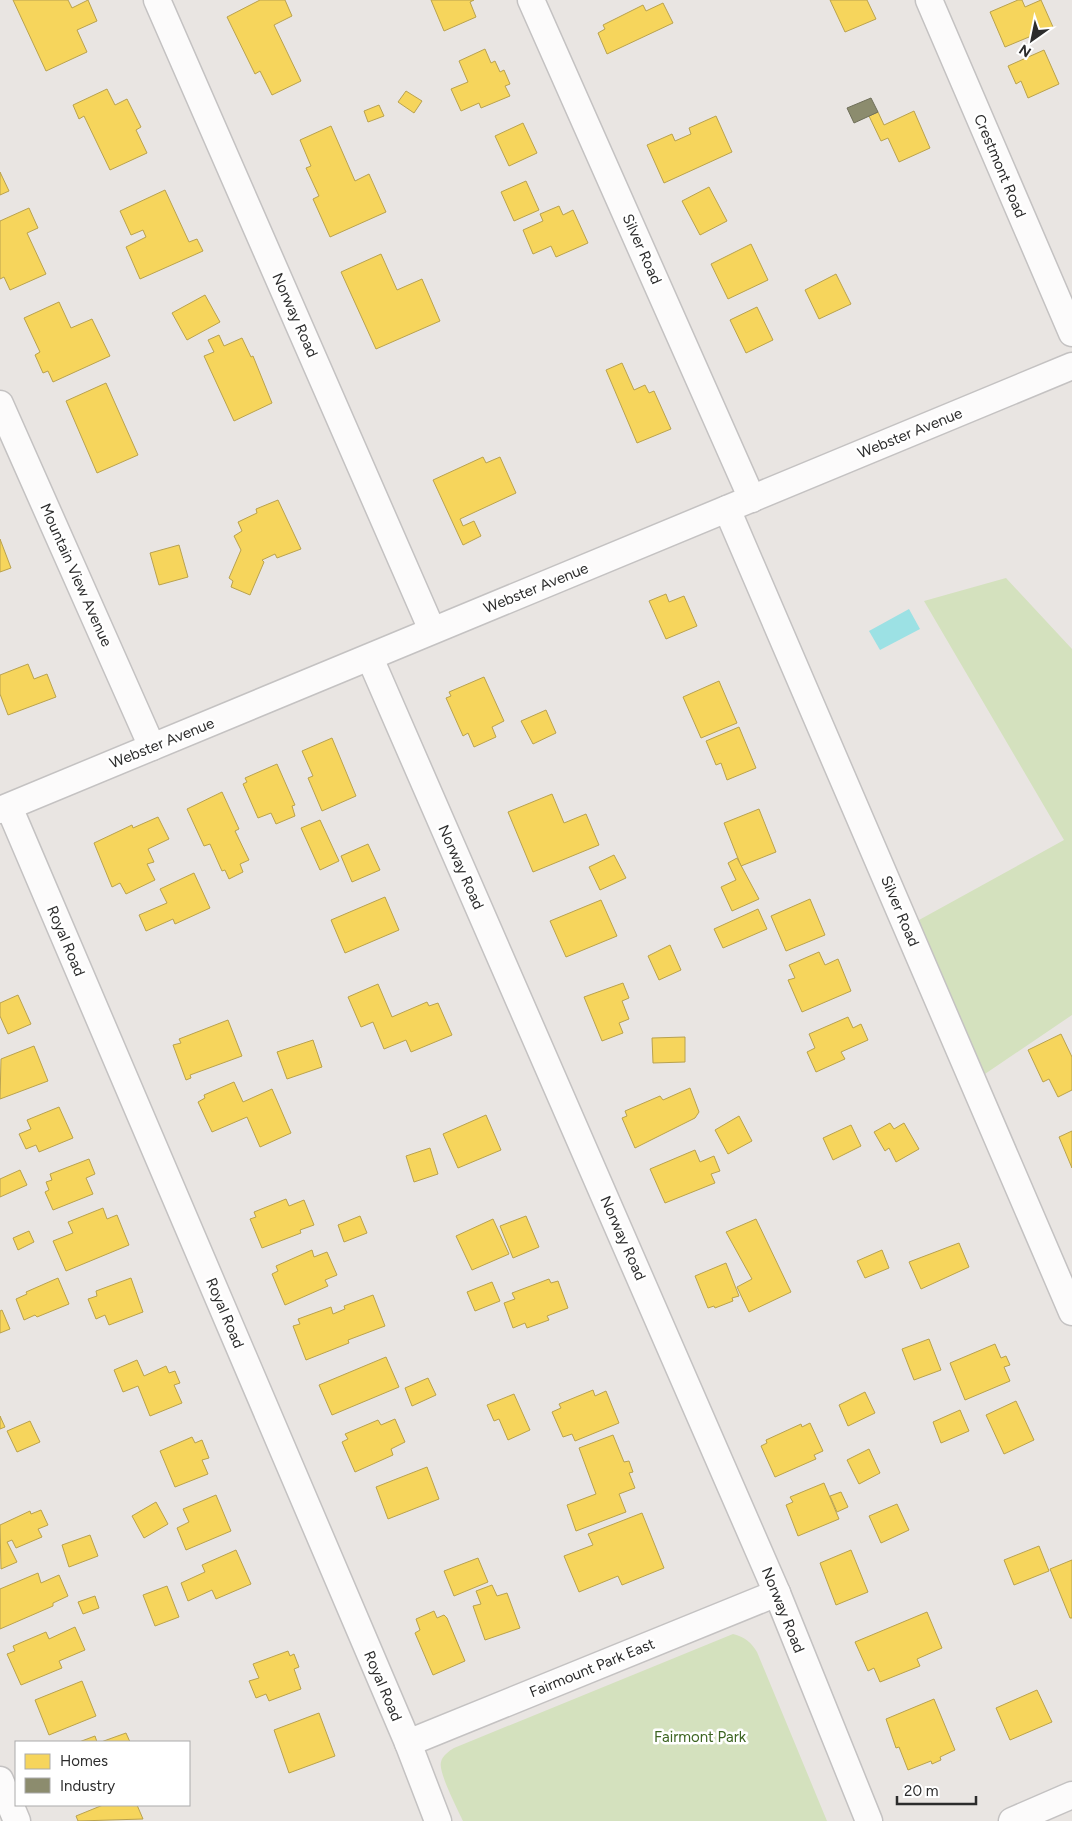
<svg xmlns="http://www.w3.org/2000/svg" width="1072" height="1821" font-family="Figtree,sans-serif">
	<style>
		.green { fill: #d4e1be }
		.water { fill: #9ce1e4 }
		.homes { fill: #f6d55c; stroke: #b9a24e }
		.industry { fill: #8c8c6e; stroke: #6f6f5a }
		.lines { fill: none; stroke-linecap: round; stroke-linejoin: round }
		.street-casing { stroke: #c4c2c2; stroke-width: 29 }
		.street { stroke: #fcfbfb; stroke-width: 26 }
		.labels { text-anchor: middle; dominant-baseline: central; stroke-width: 5; stroke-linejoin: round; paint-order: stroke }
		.street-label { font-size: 15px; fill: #2c2c2c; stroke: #fff }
		.park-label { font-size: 15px; fill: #3c6421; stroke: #fff }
	</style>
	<rect width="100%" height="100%" fill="#e9e5e2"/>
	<g class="green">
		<path d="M1006 578 1072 649V1015L979 1078 919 920 1064 840 924 601Z"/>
		<path d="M733 1634C745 1637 751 1642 757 1652L827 1821H463C458 1810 438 1772 441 1762 442 1756 449 1751 454 1748Z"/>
	</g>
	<path class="water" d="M909 609 920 629 880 650 869 631Z"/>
	<g class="homes">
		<path d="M13 0H68L72 8 88 0 97 21 77 30 87 52 46 71Z"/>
		<path d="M260 0H285L292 16 274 25 301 81 272 95 260 71 255 74 227 17Z"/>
		<path d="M431 0H474L470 2 476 17 444 31Z"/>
		<path d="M830 0H867L876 19 845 32Z"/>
		<path d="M1018 0H1022L1025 7 1041 0 1053 27 1005 47 990 12Z"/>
		<path d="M663 3 673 23 607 54 598 33 605 29 603 25 643 5 646 11Z"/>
		<path d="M485 49 491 63 495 61 500 72 504 70 510 84 505 86 510 96 481 108 479 103 461 111 451 89 468 82 459 61Z"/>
		<path d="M1044 50 1059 84 1028 98 1021 81 1016 84 1008 66Z"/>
		<path d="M107 89 115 105 127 99 141 127 136 130 147 153 110 170 84 116 79 119 73 105Z"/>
		<path d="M406 91 422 101 414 113 398 102Z"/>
		<path d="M379 105 384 116 368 122 364 111Z"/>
		<path d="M914 111 930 148 899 162 888 138 881 141 869 116 878 112 884 125Z"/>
		<path d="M716 116 732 152 664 183 647 145 672 134 675 141 691 134 689 128Z"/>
		<path d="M523 123 537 153 509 166 495 136Z"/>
		<path d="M331 126 355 181 369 174 386 212 330 237 313 199 319 196 306 168 311 166 300 140Z"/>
		<path d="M0 172 9 191 0 195Z"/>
		<path d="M526 181 539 210 514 221 501 192Z"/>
		<path d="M709 187 727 221 700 235 682 201Z"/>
		<path d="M165 190 189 242 197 239 203 251 140 279 126 247 146 237 143 230 131 235 120 211Z"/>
		<path d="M559 206 563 215 573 210 588 243 556 257 551 246 533 254 523 230 543 221 540 214Z"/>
		<path d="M29 208 38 228 27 233 46 274 10 290 4 277 0 279V221Z"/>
		<path d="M751 244 768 280 728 299 711 264Z"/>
		<path d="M381 254 397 290 422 279 440 321 376 349 341 272Z"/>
		<path d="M836 274 851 304 819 319 805 290Z"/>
		<path d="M205 295 220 322 187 340 172 313Z"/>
		<path d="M59 302 71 328 92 319 110 356 53 382 48 371 43 373 35 355 40 352 24 318Z"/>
		<path d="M757 307 773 340 746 353 730 320Z"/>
		<path d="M219 335 224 346 242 338 251 357 253 356 272 403 234 421 204 356 214 352 208 340Z"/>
		<path d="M622 363 634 390 645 385 649 393 654 391 671 429 637 443 606 370Z"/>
		<path d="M106 383 138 455 97 473 66 401Z"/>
		<path d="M483 457 486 463 500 457 516 493 460 519 463 526 474 521 481 536 463 545 433 480Z"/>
		<path d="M278 500 301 549 277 558 275 554 262 560 264 562 250 595 231 587 233 581 229 578 241 550 234 536 242 531 238 522 257 513 256 509Z"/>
		<path d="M0 539 11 568 0 572Z"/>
		<path d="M179 545 188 577 159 585 150 553Z"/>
		<path d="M666 594 669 602 684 596 697 626 666 639 649 601Z"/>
		<path d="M28 664 34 679 47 674 56 697 8 715 0 694V675Z"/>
		<path d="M484 677 504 721 492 727 496 737 474 747 468 733 463 736 446 698 451 696 449 692Z"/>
		<path d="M719 681 737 723 701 738 683 697Z"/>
		<path d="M546 710 556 733 533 744 521 721Z"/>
		<path d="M739 727 756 768 727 780 721 763 716 765 706 741Z"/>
		<path d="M332 738 356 796 322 811 308 778 313 776 302 751Z"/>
		<path d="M277 764 295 805 292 806 295 816 276 824 271 813 258 818 243 784 247 782 245 778Z"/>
		<path d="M222 792 239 829 235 831 249 860 240 864 243 872 229 879 225 870 222 871 210 844 204 846 187 809Z"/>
		<path d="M552 794 564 823 586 814 599 845 533 872 508 812Z"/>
		<path d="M759 809 776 852 741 866 724 823Z"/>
		<path d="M158 817 169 839 148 849 154 862 147 864 155 880 126 894 120 883 112 887 94 843 132 825 133 828Z"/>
		<path d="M320 820 339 861 320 870 301 828Z"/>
		<path d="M368 844 380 870 352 882 341 856Z"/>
		<path d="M614 855 626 878 600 890 589 867Z"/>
		<path d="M737 858 759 899 732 911 721 887 736 880 728 863Z"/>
		<path d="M194 873 210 908 175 924 173 919 146 931 139 915 167 903 160 889Z"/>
		<path d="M385 897 399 930 345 953 331 920Z"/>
		<path d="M810 899 825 935 786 951 771 916Z"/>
		<path d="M601 900 617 936 566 957 550 921Z"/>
		<path d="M758 909 767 929 723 948 714 929Z"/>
		<path d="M670 945 681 970 659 980 648 956Z"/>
		<path d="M819 952 825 965 838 959 851 991 802 1012 788 980 795 978 789 965Z"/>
		<path d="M623 983 629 998 622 1001 629 1019 619 1023 623 1033 602 1041 584 997Z"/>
		<path d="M378 984 392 1017 427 1002 429 1006 438 1003 452 1035 411 1052 406 1040 384 1049 373 1022 361 1027 348 997Z"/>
		<path d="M18 995 31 1024 8 1034 0 1016V1003Z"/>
		<path d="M848 1017 853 1028 861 1024 868 1040 841 1052 845 1059 816 1072 807 1052 815 1048 809 1034Z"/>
		<path d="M228 1020 242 1056 190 1075 191 1078 186 1080 173 1045 181 1043 179 1039Z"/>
		<path d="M1061 1034 1072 1057V1090L1058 1097 1049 1079 1043 1082 1028 1050Z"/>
		<path d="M685 1037V1062L653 1063 652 1038Z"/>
		<path d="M313 1040 322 1067 287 1079 277 1052Z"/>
		<path d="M34 1046 48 1081 0 1099 1 1059Z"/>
		<path d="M234 1082 243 1102 272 1089 291 1133 260 1147 247 1117 212 1132 198 1102 205 1098 204 1095Z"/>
		<path d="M690 1088 699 1112 695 1118 635 1148 622 1118 627 1116 625 1111 660 1096 663 1100Z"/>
		<path d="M59 1107 73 1138 39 1152 36 1145 26 1149 19 1134 31 1129 27 1120Z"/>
		<path d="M486 1115 501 1150 458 1168 443 1134Z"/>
		<path d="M739 1116 752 1141 728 1154 715 1130Z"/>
		<path d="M890 1123 894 1129 904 1123 919 1149 896 1162 889 1148 885 1151 874 1132Z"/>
		<path d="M851 1125 861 1146 833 1160 823 1138Z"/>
		<path d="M1072 1131V1168L1059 1137Z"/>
		<path d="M430 1148 438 1174 414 1182 406 1156Z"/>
		<path d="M695 1150 700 1162 714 1156 720 1171 711 1174 715 1183 665 1203 650 1169Z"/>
		<path d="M89 1159 95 1174 86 1178 93 1194 53 1210 45 1192 49 1190 46 1182 52 1180 50 1174Z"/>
		<path d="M20 1170 27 1185 0 1197V1179Z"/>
		<path d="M286 1199 289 1206 304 1200 314 1225 300 1230 301 1233 262 1248 250 1219 256 1217 254 1212Z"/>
		<path d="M103 1208 107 1219 117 1215 129 1245 66 1271 53 1241 73 1233 68 1222Z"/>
		<path d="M360 1216 367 1233 344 1242 338 1225Z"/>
		<path d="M526 1216 539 1247 513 1258 500 1226Z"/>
		<path d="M493 1219 509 1254 472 1270 456 1236Z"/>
		<path d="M756 1219 791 1292 749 1312 737 1287 752 1279 726 1232Z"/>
		<path d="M29 1231 34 1242 18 1250 13 1238Z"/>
		<path d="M959 1243 969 1267 921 1289 909 1262Z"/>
		<path d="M312 1250 314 1257 327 1252 337 1275 325 1280 328 1286 285 1305 272 1274 278 1271 276 1266Z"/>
		<path d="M882 1250 889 1268 865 1278 857 1261Z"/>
		<path d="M726 1263 739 1296 732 1298 733 1301 715 1308 714 1306 708 1308 695 1276Z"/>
		<path d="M58 1278 69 1304 37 1317 35 1315 24 1320 16 1299 27 1294 26 1292Z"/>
		<path d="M131 1278 143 1312 109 1325 105 1315 96 1319 88 1299 97 1296 96 1291Z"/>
		<path d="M549 1279 551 1283 558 1281 568 1308 547 1316 549 1320 527 1328 525 1323 513 1328 504 1303 515 1299 512 1293Z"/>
		<path d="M492 1282 500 1301 475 1311 467 1292Z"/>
		<path d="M373 1295 385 1326 348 1340 349 1343 306 1360 293 1326 300 1324 298 1319 331 1307 333 1314 345 1309 344 1306Z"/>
		<path d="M2 1310 10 1329 0 1333V1311Z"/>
		<path d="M929 1339 941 1370 914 1380 902 1349Z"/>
		<path d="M995 1344 1001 1358 1006 1356 1010 1365 1004 1367 1010 1381 965 1400 950 1363Z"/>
		<path d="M386 1357 399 1387 332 1415 319 1385Z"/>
		<path d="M137 1360 144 1376 166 1366 169 1373 175 1371 180 1383 174 1385 182 1403 150 1416 138 1386 123 1392 114 1370Z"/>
		<path d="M428 1378 436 1395 412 1406 405 1388Z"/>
		<path d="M593 1390 595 1396 606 1391 619 1423 575 1441 572 1434 563 1437 552 1412 561 1408 559 1404Z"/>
		<path d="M865 1392 875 1413 848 1426 839 1405Z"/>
		<path d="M514 1394 530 1430 508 1440 499 1419 494 1421 487 1405Z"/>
		<path d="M1016 1401 1034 1440 1004 1454 986 1415Z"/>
		<path d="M960 1410 969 1431 941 1443 933 1422Z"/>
		<path d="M0 1416 5 1427 0 1429Z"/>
		<path d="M395 1419 405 1442 391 1449 393 1455 355 1472 342 1442 348 1439 345 1434 378 1420 381 1425Z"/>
		<path d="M30 1421 40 1442 17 1452 7 1431Z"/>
		<path d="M810 1423 823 1451 814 1455 816 1459 775 1477 761 1446 767 1443 766 1440 801 1424 802 1427Z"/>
		<path d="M613 1435 624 1462 629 1461 633 1472 629 1473 635 1488 619 1494 626 1512 576 1531 567 1505 596 1494 579 1448Z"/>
		<path d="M192 1437 195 1443 202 1440 209 1458 202 1460 208 1474 175 1487 160 1451Z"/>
		<path d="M869 1449 880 1473 859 1484 847 1460Z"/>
		<path d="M427 1467 439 1499 388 1519 376 1487Z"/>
		<path d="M824 1483 839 1519 798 1536 786 1505 793 1502 790 1497Z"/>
		<path d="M841 1492 848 1507 837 1512 830 1496Z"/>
		<path d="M216 1495 231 1531 186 1550 177 1528 189 1522 183 1509Z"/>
		<path d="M156 1502 168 1524 144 1538 132 1516Z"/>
		<path d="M897 1504 909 1530 881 1543 869 1516Z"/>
		<path d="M41 1510 48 1525 38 1529 42 1537 16 1548 12 1540 7 1542 17 1562 1 1569 0 1525 30 1511 31 1514Z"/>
		<path d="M642 1513 664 1568 622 1585 618 1576 579 1592 564 1556 593 1545 588 1534Z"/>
		<path d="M90 1535 98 1556 69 1567 62 1545Z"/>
		<path d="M1039 1546 1049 1571 1014 1585 1004 1560Z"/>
		<path d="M236 1550 251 1584 216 1599 212 1590 188 1601 181 1583 205 1572 202 1565Z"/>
		<path d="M851 1550 868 1592 836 1605 820 1563Z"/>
		<path d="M478 1558 488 1582 454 1596 444 1571Z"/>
		<path d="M1072 1560V1618H1070L1050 1569Z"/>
		<path d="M38 1573 41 1583 59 1575 68 1596 53 1603V1606L0 1629V1589Z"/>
		<path d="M492 1585 497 1596 507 1593 520 1628 485 1640 473 1606 481 1604 476 1591Z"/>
		<path d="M167 1586 179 1617 155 1626 143 1595Z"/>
		<path d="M95 1596 99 1608 83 1614 78 1602Z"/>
		<path d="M434 1611 437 1618 444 1615 447 1618 465 1661 433 1675 415 1633 420 1630 416 1619Z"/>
		<path d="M927 1612 942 1648 917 1659 920 1666 880 1682 874 1668 868 1671 855 1642Z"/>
		<path d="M75 1627 85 1650 59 1661 62 1668 21 1685 7 1654 15 1651 13 1646 46 1632 49 1639Z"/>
		<path d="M288 1651 290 1656 294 1654 299 1667 294 1669 301 1689 269 1701 266 1694 256 1698 249 1681 259 1678 253 1664Z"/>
		<path d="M82 1681 96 1716 49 1735 35 1700Z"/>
		<path d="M1037 1690 1052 1722 1010 1740 996 1708Z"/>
		<path d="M934 1699 955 1750 940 1757 941 1760 932 1764 931 1761 908 1770 899 1747 896 1748 886 1719Z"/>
		<path d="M319 1713 335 1756 289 1773 274 1730Z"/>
		<path d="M126 1733 130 1742H101Z"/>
		<path d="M95 1736 97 1742H79Z"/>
		<path d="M103 1805H137L143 1819 78 1821 76 1816Z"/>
	</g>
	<path class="industry" d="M871 98 878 112 854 123 847 108Z"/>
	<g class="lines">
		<defs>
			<g id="street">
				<path d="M157 0 432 630"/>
				<path d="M531 0 752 499"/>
				<path d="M929 0 1072 333"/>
				<path d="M0 404 152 747"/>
				<path d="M727 509 1072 1312"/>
				<path d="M370 658 777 1593 869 1821"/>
				<path d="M9 807 408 1743 438 1821"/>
				<path d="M0 810 1072 366"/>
				<path d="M408 1743 777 1593"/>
				<path d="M0 1780 17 1821"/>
				<path d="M1012 1821 1072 1795"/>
			</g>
		</defs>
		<use href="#street" class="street-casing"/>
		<use href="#street" class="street"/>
	</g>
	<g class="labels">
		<g class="street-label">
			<text transform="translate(1000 166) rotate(67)">Crestmont Road</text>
			<text transform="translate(642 249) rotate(66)">Silver Road</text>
			<text transform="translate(295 315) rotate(66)">Norway Road</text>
			<text transform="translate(910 433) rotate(-22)">Webster Avenue</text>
			<text transform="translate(76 575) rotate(66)">Mountain View Avenue</text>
			<text transform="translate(536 588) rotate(-22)">Webster Avenue</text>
			<text transform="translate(162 743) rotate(-22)">Webster Avenue</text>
			<text transform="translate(461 867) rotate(66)">Norway Road</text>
			<text transform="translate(900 911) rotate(67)">Silver Road</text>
			<text transform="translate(66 941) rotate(67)">Royal Road</text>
			<text transform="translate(623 1238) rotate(66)">Norway Road</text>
			<text transform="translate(225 1313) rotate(67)">Royal Road</text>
			<text transform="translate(783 1610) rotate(68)">Norway Road</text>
			<text transform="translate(592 1668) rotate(-22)">Fairmount Park East</text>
			<text transform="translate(383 1686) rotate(67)">Royal Road</text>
		</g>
		<g class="park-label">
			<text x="700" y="1737">Fairmont Park</text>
		</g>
	</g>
	<rect x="15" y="1741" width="175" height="65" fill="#ffffff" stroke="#ababab"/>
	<rect x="25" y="1754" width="25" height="15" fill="#f6d55c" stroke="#ababab"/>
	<text x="60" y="1766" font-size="15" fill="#2c2c2c">Homes</text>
	<rect x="25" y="1778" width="25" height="15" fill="#8c8c6e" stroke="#ababab"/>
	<text x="60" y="1791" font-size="15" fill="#2c2c2c">Industry</text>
	<g transform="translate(1032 40) rotate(213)" stroke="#ffffff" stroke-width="4" paint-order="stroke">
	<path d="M0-4L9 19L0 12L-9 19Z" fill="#2c2c2c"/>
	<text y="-8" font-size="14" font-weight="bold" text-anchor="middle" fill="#2c2c2c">N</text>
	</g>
	<path d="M897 1796v8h79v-8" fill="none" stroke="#2c2c2c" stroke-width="2.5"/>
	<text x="904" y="1796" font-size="15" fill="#2c2c2c" stroke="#ffffff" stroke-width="4" paint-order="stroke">20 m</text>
</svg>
